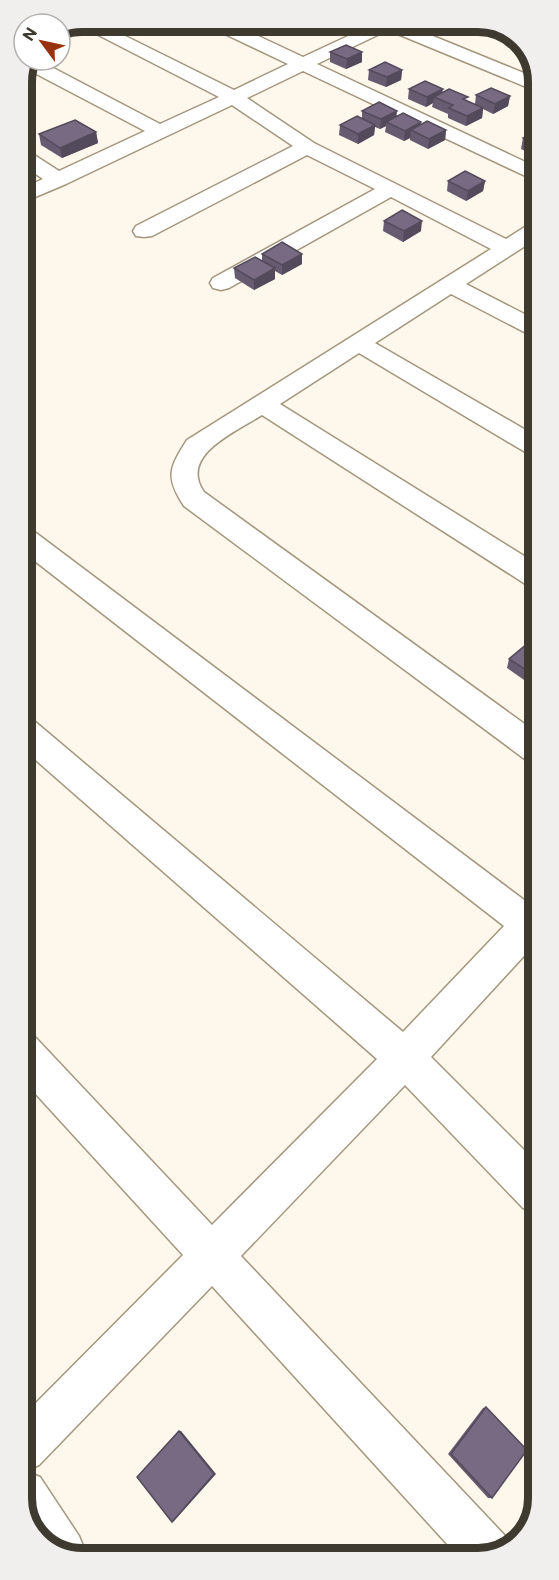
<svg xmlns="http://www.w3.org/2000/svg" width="559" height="1580" viewBox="0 0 559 1580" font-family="Commissioner,sans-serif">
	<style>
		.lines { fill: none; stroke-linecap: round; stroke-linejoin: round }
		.minor-casing { stroke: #a4967c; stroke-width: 3 }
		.minor { fill: #fff; fill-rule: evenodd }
		.wall { fill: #665b70 }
		.shaded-wall { fill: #534a5b }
		.building { fill: #776a82; stroke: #534a5b; stroke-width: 1.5 }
		.rim { fill: none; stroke: #3f3a2f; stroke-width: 8 }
	</style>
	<rect width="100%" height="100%" fill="#fdf7ec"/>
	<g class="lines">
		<!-- minor casing -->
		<g class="minor-casing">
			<g id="minor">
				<path d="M 81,21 L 95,21 L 234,90 L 288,64 L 206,25 L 203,21 L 226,21 L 303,57 L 374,24 L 372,21 L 403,21 L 401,23 L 536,78 L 536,91 L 388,30 L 317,64 L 536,167 L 536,181 L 303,71 L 247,98 L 314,143 L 506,239 L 528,225 L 536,224 L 536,239 L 466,284 L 536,320 L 536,336 L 528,334 L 451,294 L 375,343 L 536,436 L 536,455 L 527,453 L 359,353 L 280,404 L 537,564 L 537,588 L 527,585 L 262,415 C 237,431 178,455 204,492 L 537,733 L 537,764 L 526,760 L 184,506 C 165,477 169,468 187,440 L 491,249 L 391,197 L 229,288 L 221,290 L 213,288 L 210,283 L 213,278 L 375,189 L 307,155 L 152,236 L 144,237 L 136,236 L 133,231 L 136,226 L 293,146 L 232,105 L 66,184 L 21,203 L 21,189 L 43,179 L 21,164 L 21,149 L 28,151 L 59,171 L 145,131 L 25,68 L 29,60 L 38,60 L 160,124 L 219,97 L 75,23 Z"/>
				<polygon points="22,527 32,530 528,903 537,900 537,947 533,946 431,1057 537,1163 538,1213 523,1208 405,1085 241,1256 509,1540 511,1545 494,1557 459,1557 212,1286 39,1465 25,1471 40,1477 79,1536 86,1553 84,1559 77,1559 42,1544 23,1515 23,1416 183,1255 23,1080 22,1032 36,1038 212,1225 377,1059 22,748 22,716 33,720 403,1032 504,926 22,551"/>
			</g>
		</g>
		<!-- minor -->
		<use href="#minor" class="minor"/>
	</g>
	<!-- wall -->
	<g class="wall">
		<polygon points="330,52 362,52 362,62 346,69 330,62"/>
		<polygon points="369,70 402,70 401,80 386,87 368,80"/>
		<polygon points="409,89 442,92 475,104 476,95 510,96 508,106 493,114 483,109 482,118 466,126 448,118 448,114 432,107 433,103 426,107 408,99"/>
		<polygon points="362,111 396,117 421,124 446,130 445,140 428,149 410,140 410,138 404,141 385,132 386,126 380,129 375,127 374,135 358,144 339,135 340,125 362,119"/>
		<polygon points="536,131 536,156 521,149 523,138"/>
		<polygon points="96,132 98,143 62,158 41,145 39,134"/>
		<polygon points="448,181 485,181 483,191 466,201 447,191"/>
		<polygon points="384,221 421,231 403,242 383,231"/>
		<polygon points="262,254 302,264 282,275 275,271 275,279 254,290 235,278 234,268 262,261"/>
		<polygon points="536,399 536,413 532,410 535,400"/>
		<polygon points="536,469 536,494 524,487 527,477"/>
		<polygon points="537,640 537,689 507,668 509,659"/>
		<polygon points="486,1407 492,1498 488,1498 448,1454 483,1408"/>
	</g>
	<!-- shaded-wall -->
	<g class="shaded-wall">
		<polygon points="362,52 362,62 346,69 347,59"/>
		<polygon points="402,70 401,80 386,87 387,77"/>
		<polygon points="443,89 441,99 434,97 433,103 426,107 427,97"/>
		<polygon points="510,96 508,106 493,114 495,104"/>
		<polygon points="483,108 482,118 466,126 467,116"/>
		<polygon points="397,111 396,121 386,122 386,126 380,129 381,119"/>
		<polygon points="421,122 420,132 411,130 410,138 404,141 405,131"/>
		<polygon points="375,125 374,135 358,144 358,134"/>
		<polygon points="446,130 445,140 428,149 429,139"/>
		<polygon points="96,132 98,143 62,158 60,148"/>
		<polygon points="485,181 483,191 466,201 468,191"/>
		<polygon points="422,221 421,231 403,242 404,231"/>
		<polygon points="302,254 302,264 282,275 282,265"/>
		<polygon points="275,268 275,279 254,290 254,280"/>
		<polygon points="179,1431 181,1431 216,1474 174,1521 172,1522"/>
	</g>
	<!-- building -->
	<g class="building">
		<polygon points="346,45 362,52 347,59 330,52"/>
		<polygon points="385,62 402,70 387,77 369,70"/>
		<polygon points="425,81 443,89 427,97 409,89"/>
		<polygon points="491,88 510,96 495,104 476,95"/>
		<polygon points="449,89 468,97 463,99 483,108 467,116 449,108 453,105 434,97"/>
		<polygon points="379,102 397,111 381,119 362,111"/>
		<polygon points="403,113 421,122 405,131 386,122"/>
		<polygon points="357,116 375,125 358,134 340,125"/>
		<polygon points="75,120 96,132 60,148 39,134"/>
		<polygon points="427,121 446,130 429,139 411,130"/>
		<polygon points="536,131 536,145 523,138"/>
		<polygon points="465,171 485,181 468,191 448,181"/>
		<polygon points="402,210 422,221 404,231 384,221"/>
		<polygon points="282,242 302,254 282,265 262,254"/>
		<polygon points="255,257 275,268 254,280 234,268"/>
		<polygon points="536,469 536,482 527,477"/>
		<polygon points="534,638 537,640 537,677 509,659"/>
		<polygon points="486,1407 527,1450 492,1498 451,1454"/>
		<polygon points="179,1431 214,1474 172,1522 137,1477"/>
	</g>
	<!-- crop -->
	<path d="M0 0H559V1580H0ZM82 32H478A50 50 0 0 1 528 82V1498A50 50 0 0 1 478 1548H82A50 50 0 0 1 32 1498V82A50 50 0 0 1 82 32Z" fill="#f0efee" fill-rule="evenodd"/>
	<path class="rim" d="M82 32H478A50 50 0 0 1 528 82V1498A50 50 0 0 1 478 1548H82A50 50 0 0 1 32 1498V82A50 50 0 0 1 82 32Z"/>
	<!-- north arrow -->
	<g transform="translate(42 42) rotate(303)"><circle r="28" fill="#ffffff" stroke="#b2b0ac" stroke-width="1.5"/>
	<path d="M0-4.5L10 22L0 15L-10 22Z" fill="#98310d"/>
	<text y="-9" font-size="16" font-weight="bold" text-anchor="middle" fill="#3f3a2f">N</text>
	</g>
</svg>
